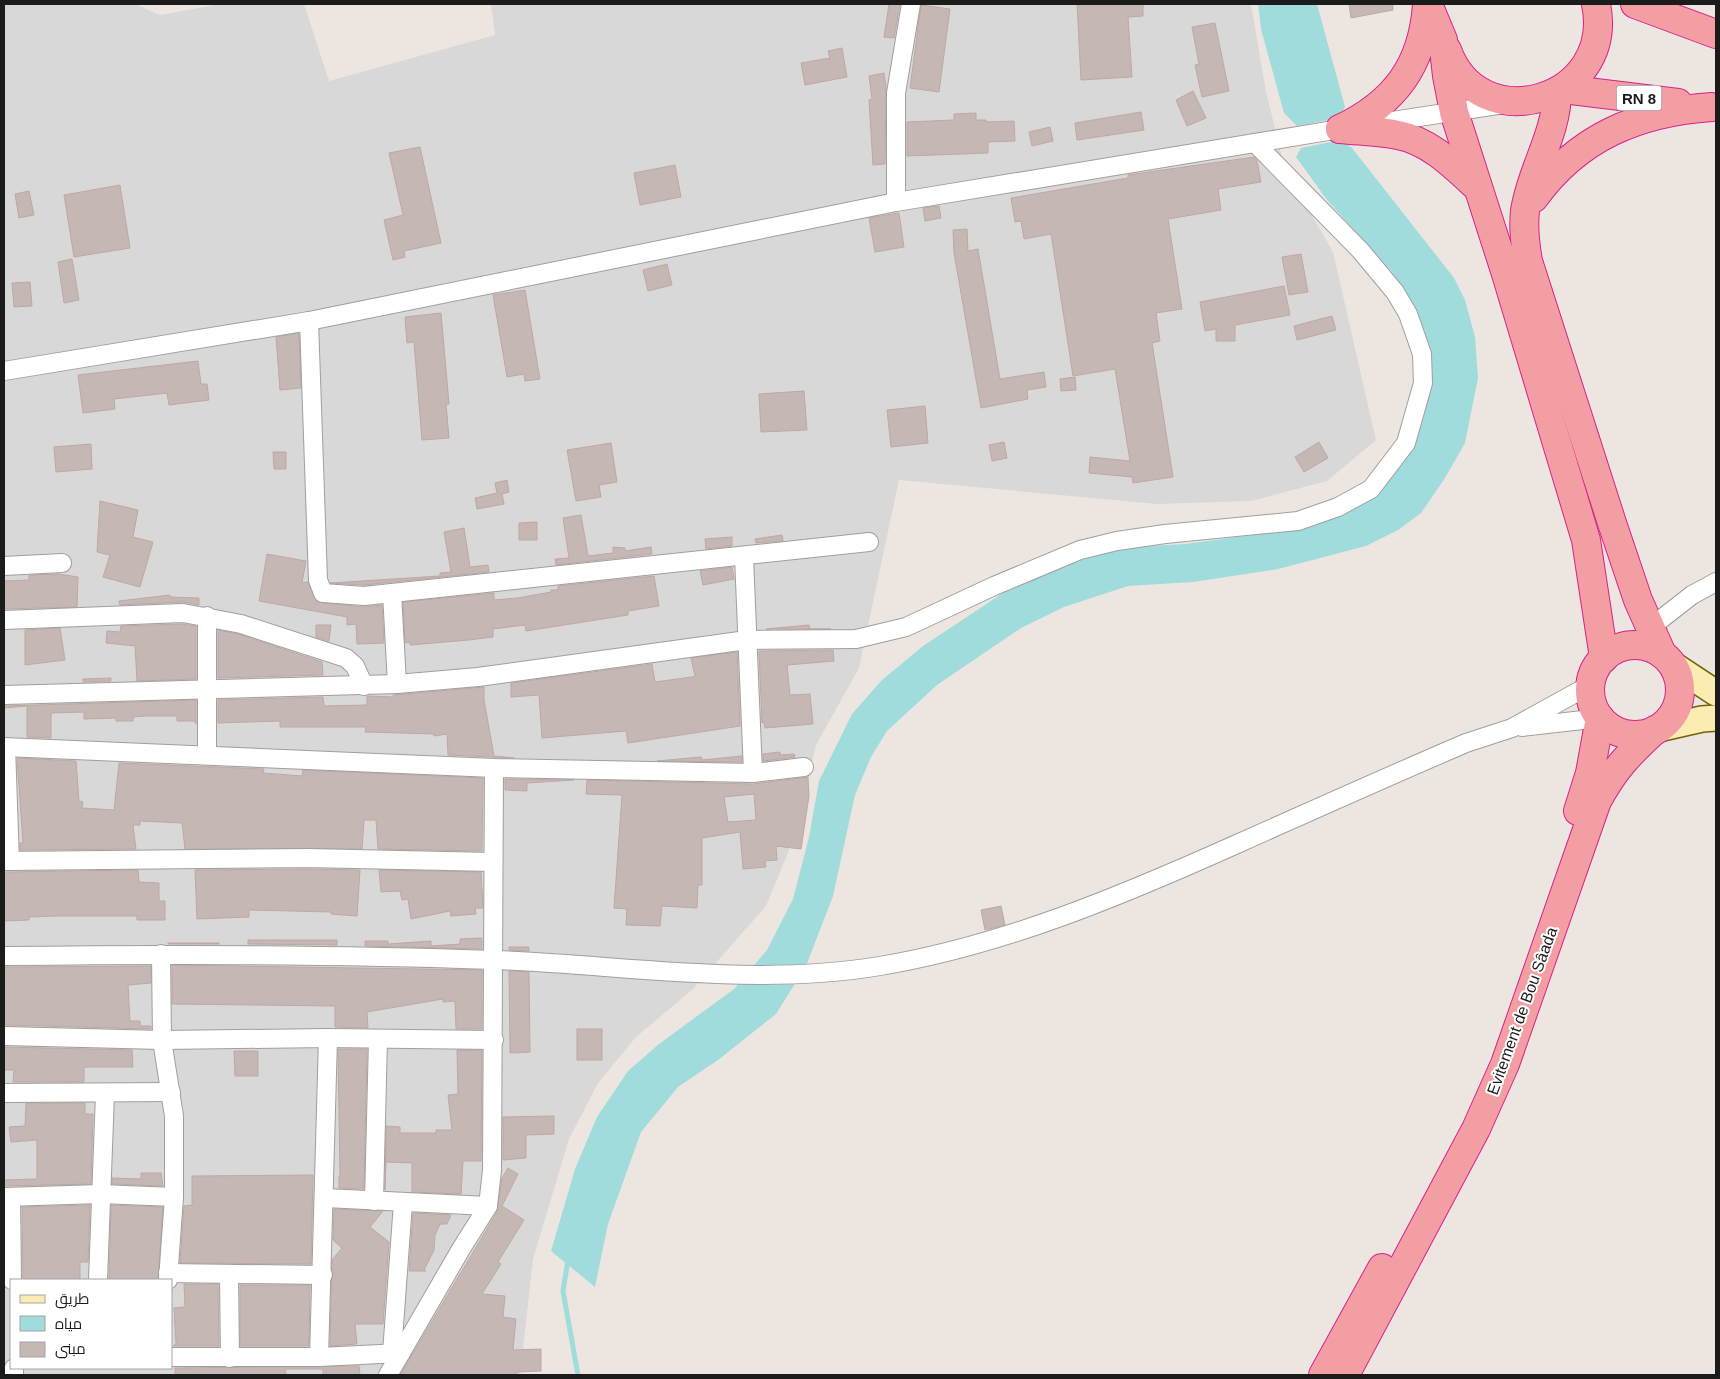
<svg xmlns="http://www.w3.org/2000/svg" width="1720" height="1379" viewBox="0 0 1720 1379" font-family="Helvetica,Cairo,sans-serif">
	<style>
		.residential { fill: #d9d8d8; fill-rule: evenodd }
		.water { fill: #a0dcdb }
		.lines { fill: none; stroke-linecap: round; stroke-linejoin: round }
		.stream { stroke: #a0dcdb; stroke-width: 5 }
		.building { fill: #c5b7b4; stroke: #bfa8a3; fill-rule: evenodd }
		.minor-casing { stroke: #9f9f9f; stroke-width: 20 }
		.secondary-casing { stroke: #716203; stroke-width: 28 }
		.trunk-casing { stroke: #d8218d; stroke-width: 30 }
		.minor { stroke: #fff; stroke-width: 18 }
		.secondary { stroke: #faecb2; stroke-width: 25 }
		.trunk { stroke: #f29ea3; stroke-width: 28 }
		.labels { text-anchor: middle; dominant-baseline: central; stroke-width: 4; stroke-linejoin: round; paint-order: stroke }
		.shield { fill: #fff; stroke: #5f5f5f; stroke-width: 1 }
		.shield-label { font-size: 15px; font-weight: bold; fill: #1b1b1b }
		.street-label { font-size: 16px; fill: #1b1b1b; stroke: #fff }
	</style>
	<rect width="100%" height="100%" fill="#ede6e0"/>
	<!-- residential -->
	<path class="residential" d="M 4,4 L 135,4 L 160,15 L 220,4 L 304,4 L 329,81 L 495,35 L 491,4 L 1251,4 L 1266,92 L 1285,169 L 1333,252 L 1376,440 L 1327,481 L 1251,501 L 1157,504 L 899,480 L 859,668 L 816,745 L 797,831 L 766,906 L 693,989 L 636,1037 L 598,1083 L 569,1139 L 533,1259 L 520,1375 L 4,1375 ZM 11,1280 L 171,1280 L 171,1368 L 11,1368 Z"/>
	<!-- water -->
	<g class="water">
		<polygon points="1258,4 1317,4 1345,107 1339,118 1297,126 1284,113 1261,29"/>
		<polygon points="1341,140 1352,148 1454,278 1465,300 1475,337 1478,378 1465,443 1445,478 1421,513 1398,530 1366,546 1278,569 1193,582 1128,586 1064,607 1021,628 937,685 887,731 871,757 855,795 833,896 806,966 776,1014 718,1060 678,1087 641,1132 608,1224 595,1287 551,1251 575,1169 597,1117 628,1071 659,1044 734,989 767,950 793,899 809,837 819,781 852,714 882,680 923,646 1015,585 1063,565 1129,547 1186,544 1266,533 1319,521 1373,498 1394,474 1414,438 1427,402 1430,365 1423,331 1415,306 1392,272 1327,200 1296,157 1301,148"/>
	</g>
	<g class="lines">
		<!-- stream -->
		<polyline class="stream" points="568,1260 563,1291 578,1375"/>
	</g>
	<!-- building -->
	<g class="building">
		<polygon points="889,4 900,4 894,38 884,37"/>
		<polygon points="1077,4 1143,4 1143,16 1128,17 1132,77 1081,80"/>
		<polygon points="1349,4 1393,4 1393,10 1351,18"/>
		<polygon points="921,5 950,9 939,92 910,88"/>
		<polygon points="1215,23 1229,91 1202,97 1195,65 1199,64 1192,27"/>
		<polygon points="842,48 847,77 805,85 801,63 830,58 828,51"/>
		<polygon points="884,73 886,88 885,164 873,165 869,100 872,99 869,76"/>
		<polygon points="1193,91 1206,118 1187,126 1176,100"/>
		<polygon points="1141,112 1144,130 1077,140 1075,123"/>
		<polygon points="976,113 976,120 986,120 987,122 1014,121 1015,141 988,142 988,153 907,156 907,122 954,120 954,114"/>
		<polygon points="1050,127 1053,141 1032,146 1029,132"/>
		<polygon points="420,147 441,243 404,251 405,257 393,260 384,220 403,215 389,153"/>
		<polygon points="1254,157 1257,161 1261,182 1218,189 1221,210 1168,219 1182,309 1156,313 1160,341 1152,343 1173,477 1133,483 1132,477 1089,473 1090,457 1130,461 1115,369 1073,376 1051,234 1024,239 1021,221 1015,222 1011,198 1128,178 1128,175"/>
		<polygon points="675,165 681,197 640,205 634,173"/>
		<polygon points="120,185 130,248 74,257 64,195"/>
		<polygon points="29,191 34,215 19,218 15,194"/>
		<polygon points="939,206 941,218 925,221 923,208"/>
		<polygon points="899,213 904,247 875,252 869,218"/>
		<polygon points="967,229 968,251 978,249 1000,379 1044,372 1046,387 1027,390 1028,399 981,408 954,253 953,230"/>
		<polygon points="1301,254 1308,292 1289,295 1282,257"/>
		<polygon points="72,259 79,300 64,303 58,262"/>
		<polygon points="667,264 672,285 648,291 643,270"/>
		<polygon points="30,282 32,306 14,307 12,283"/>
		<polygon points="1284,286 1290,315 1235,325 1235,341 1216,341 1216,329 1205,331 1200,302"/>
		<polygon points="525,290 540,379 525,381 524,374 507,377 493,295"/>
		<polygon points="441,313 449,404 446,404 449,438 422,440 414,342 407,343 405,317"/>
		<polygon points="1332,316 1336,330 1297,340 1294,326"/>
		<polygon points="299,333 301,388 280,390 276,337"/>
		<polygon points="198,361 201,384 207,384 209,400 169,405 167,393 114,399 115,409 83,413 78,375"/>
		<polygon points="1075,377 1076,390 1061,391 1060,379"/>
		<polygon points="804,391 807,430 761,432 759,394"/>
		<polygon points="925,406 928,443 891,447 887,410"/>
		<polygon points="1004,442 1007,458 992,461 989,445"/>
		<polygon points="1319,442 1328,458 1304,472 1295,457"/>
		<polygon points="611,443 617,482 599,485 601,497 576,501 567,450"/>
		<polygon points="91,444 92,469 56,472 54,447"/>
		<polygon points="273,452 286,452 286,469 274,469"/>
		<polygon points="507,480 509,492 502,494 504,504 477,509 475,498 497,493 495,483"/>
		<polygon points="100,501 138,510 133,537 153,542 140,587 103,577 110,555 97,552"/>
		<polygon points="581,515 588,556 613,553 613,547 625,548 625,551 651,547 652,554 556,565 555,559 569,558 563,518"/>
		<polygon points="537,522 537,540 519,540 519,523"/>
		<polygon points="464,528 470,567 488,565 489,572 364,585 330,583 440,576 440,573 451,572 444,532"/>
		<polygon points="782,535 783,541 756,543 755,539"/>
		<polygon points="732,537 732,546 706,549 705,539"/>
		<polygon points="267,554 306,561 302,583 308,582 317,602 363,607 382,605 384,643 357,644 356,624 347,625 347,617 259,601"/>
		<polygon points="732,567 734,579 703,585 700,571"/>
		<polygon points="58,574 78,577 77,607 4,609 4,581 29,580 29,575"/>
		<polygon points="654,576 659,606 628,611 628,615 526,631 525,625 493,629 493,637 469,640 410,645 410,642 405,643 403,602 494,593 494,600 518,598 551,592 551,590 558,590 558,586"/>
		<polygon points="170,595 170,597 199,598 199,605 183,602 120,605 119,601"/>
		<polygon points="182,624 196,626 196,679 137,681 135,646 106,643 107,631 120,632 121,626"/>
		<polygon points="316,625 331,625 329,641 316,637"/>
		<polygon points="809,625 810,629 831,629 766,629"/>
		<polygon points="60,628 65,660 25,665 25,630"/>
		<polygon points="218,630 238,634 322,662 323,675 218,678"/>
		<polygon points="833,650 834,661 787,665 790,695 810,694 813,724 765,728 764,722 762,723 759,651"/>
		<polygon points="737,652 740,726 628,743 626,731 542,738 539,695 511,697 511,683 652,664 655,682 692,677 695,676 691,658"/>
		<polygon points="111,678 111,681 83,682 83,679"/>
		<polygon points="484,687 484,700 494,756 514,758 448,755 447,734 434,736 434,734 365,732 366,727 280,727 280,721 218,723 218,700 323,697 324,706 367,705 367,696 393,697 393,695"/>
		<polygon points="196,700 196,724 194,721 177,721 177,716 146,716 133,717 133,721 116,721 116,718 84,719 84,712 51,713 51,738 27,737 27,706 4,708 4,706"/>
		<polygon points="780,752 780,755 794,754 795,757 763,761 763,754"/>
		<polygon points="742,756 742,762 657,761 701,757 702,760"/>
		<polygon points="17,758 76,761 79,801 83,802 82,808 114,810 119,763 264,769 263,773 302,776 303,770 483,778 482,851 378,849 376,820 364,820 362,849 185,849 182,823 140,821 140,825 133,825 136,849 20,850 20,843 23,843"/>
		<path d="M 808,777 L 809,796 L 801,849 L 776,846 L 777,860 L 765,861 L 766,867 L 743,869 L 740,832 L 702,838 L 702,885 L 698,885 L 697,908 L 662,906 L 660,926 L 626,925 L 627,909 L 614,908 L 622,795 L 586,794 L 587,780 L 753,784 ZM 754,794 L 756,820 L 728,822 L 724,797 Z"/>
		<polygon points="505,779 574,780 527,783 527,791 505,790"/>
		<polygon points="307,869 360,870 357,916 331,914 331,912 249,910 249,917 197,919 195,870"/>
		<polygon points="138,870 139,882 159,883 159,901 165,901 165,920 137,920 137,916 54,916 29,917 29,920 4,921 4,872"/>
		<polygon points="379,870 481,872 483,908 475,908 476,914 451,916 450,911 411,919 408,899 402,900 400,891 381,892"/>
		<polygon points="1001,906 1005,925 985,930 981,910"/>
		<polygon points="482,938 482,949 365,946 365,941 388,941 388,944 431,941 431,946 460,944 460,939"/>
		<polygon points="248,940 337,940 337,945 248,944"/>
		<rect x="168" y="943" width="51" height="1"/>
		<polygon points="509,947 529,947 529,951 509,950"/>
		<polygon points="172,965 482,970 482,1029 456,1029 455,1001 443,1002 443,999 367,1012 368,1028 335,1027 335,1006 172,1004"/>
		<polygon points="151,966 151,983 128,985 130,1021 140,1021 140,1026 151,1026 151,1029 4,1025 4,967"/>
		<polygon points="509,971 529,972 530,1052 510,1053"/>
		<rect x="577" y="1029" width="25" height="31"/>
		<polygon points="4,1047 132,1050 133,1067 84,1067 84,1082 13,1082 14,1070 4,1070"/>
		<polygon points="338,1049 367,1049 364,1189 339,1188 339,1176 340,1176"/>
		<polygon points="457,1050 482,1050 481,1161 463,1161 461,1194 412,1192 412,1163 386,1162 385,1190 386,1126 400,1127 400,1133 436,1133 436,1130 452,1130 448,1095 458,1094"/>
		<polygon points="234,1051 258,1051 258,1076 235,1076"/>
		<polygon points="26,1103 85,1103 85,1114 93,1114 91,1184 4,1186 4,1180 37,1179 37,1140 11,1142 9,1127 25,1126"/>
		<polygon points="554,1116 554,1134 526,1135 526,1158 503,1160 503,1117"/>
		<polygon points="508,1168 518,1174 502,1206 524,1220 498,1262 501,1264 482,1294 505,1296 503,1317 516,1319 513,1350 541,1349 541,1371 517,1372 517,1375 400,1375 497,1212 502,1178"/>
		<polygon points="141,1173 161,1173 163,1186 112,1184 112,1178 141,1179"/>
		<polygon points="313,1175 311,1264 180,1263 184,1206 192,1205 192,1176"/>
		<polygon points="90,1205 88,1262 80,1262 80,1280 23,1280 22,1207"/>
		<polygon points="111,1205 163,1207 158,1280 109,1280"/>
		<polygon points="334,1209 383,1211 370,1227 389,1242 383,1324 355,1324 357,1344 330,1346 332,1260 342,1248 333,1240"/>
		<polygon points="413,1213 451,1215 447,1224 440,1224 435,1235 434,1250 424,1270 426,1271 409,1271"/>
		<polygon points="184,1284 218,1284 219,1346 173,1346 176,1344 174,1308 185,1307"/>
		<polygon points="240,1285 310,1285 309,1346 240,1346"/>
		<polygon points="359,1366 360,1375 323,1375 323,1369 285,1369 286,1375 175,1375 175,1368"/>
	</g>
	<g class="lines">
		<!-- minor casing -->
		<g class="minor-casing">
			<g id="minor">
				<polyline points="896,202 896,93 911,4"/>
				<polyline points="309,321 318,580 323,593 364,596 869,542"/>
				<polyline points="4,371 309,321 896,202 1340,129 1504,104"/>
				<polyline points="744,557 753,773"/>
				<polyline points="4,566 62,563"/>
				<polyline points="392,593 397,684"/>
				<polyline points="4,620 183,613 241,624 346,658 355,666 364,686"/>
				<polyline points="1651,627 1692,595 1716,582"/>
				<polyline points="4,695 397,684 478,677 747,640 856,639 906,627 994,586 1080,550 1117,541 1165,534 1298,521 1338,507 1371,489 1406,443 1423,383 1422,354 1408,314 1395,292 1360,250 1255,143"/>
				<polyline points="1522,727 1600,718"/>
				<polyline points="4,747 494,768 753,773 804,767"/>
				<polyline points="6,747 10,861"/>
				<polyline points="207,755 207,616"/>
				<polyline points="4,861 307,858 493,862"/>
				<polyline points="161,954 162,1040 174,1116 174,1197 168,1280"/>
				<path d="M 4,956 C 168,954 332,954 496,960 C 624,965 753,987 880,966 C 1005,945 1123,895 1237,844 C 1313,810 1389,776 1466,743 L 1512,728 L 1590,685"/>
				<polyline points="4,1036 162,1040 328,1038 319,1357"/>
				<polyline points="328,1038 494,1040"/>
				<polyline points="4,1093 171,1092"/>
				<polyline points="4,1197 100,1194 174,1197"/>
				<polyline points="11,1197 12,1280"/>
				<polyline points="325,1198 488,1206"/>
				<polyline points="374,1201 378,1039"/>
				<polyline points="168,1273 323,1275"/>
				<polyline points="229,1275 230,1358"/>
				<polyline points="98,1280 105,1094"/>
				<polyline points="392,1353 403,1203"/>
				<polyline points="171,1357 319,1357 401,1353"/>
				<polyline points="14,1375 14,1368"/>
				<polyline points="388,1375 461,1249 488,1206 492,1170 494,768"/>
			</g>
		</g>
		<!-- secondary casing -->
		<g class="secondary-casing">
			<g id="secondary">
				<polyline points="1672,664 1716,693"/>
				<polyline points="1658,729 1702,719 1716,718"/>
			</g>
		</g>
		<!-- trunk casing -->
		<g class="trunk-casing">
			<g id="trunk">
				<polyline points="1428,4 1443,40 1447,76 1454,112 1506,274 1586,540 1604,658"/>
				<polyline points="1635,4 1716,34"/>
				<path d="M 1447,50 C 1479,141 1616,101 1596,4"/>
				<polyline points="1563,89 1678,103"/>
				<path d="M 1557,92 C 1557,134 1531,170 1525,211 C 1523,228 1525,244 1528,261 L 1612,523 L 1638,600 L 1662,654"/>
				<path d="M 1340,129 C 1395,103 1423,65 1427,4"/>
				<path d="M 1340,129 C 1359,131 1379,131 1398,135 C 1430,141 1455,167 1478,188"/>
				<path d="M 1534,198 C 1578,137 1638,112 1712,107"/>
				<circle cx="1635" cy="690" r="45"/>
				<polyline points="1578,811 1590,773 1600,718"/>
				<polyline points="1323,1375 1382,1268"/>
				<path d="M 1345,1375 L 1476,1129 L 1505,1064 L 1597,801 C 1615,768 1628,755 1655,730"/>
			</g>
		</g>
		<!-- minor -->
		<use href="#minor" class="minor"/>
		<!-- secondary -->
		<use href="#secondary" class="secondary"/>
		<!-- trunk -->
		<use href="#trunk" class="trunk"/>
	</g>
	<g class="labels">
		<!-- shield labels -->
		<rect class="shield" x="1616.5" y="85.5" width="45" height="25" rx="4"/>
		<g class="shield-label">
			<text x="1639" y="98">RN 8</text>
		</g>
		<!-- street labels -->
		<g class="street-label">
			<text transform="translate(1522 1011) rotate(-70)">Evitement de Bou Sâada</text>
		</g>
	</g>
	<!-- border -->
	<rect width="1720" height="1379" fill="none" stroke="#1b1b1b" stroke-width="10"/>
	<!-- legend -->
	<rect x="10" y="1279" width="162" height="90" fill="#ffffff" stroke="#a4a4a4"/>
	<rect x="20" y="1295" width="25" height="8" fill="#faecb2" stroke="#a4a4a4"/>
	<text x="55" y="1304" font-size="15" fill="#1b1b1b">طريق</text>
	<rect x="20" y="1316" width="25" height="15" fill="#a0dcdb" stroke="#a4a4a4"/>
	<text x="55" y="1329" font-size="15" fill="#1b1b1b">مياه</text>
	<rect x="20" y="1342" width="25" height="15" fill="#c5b7b4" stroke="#a4a4a4"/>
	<text x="55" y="1354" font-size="15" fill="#1b1b1b">مبنى</text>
</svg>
